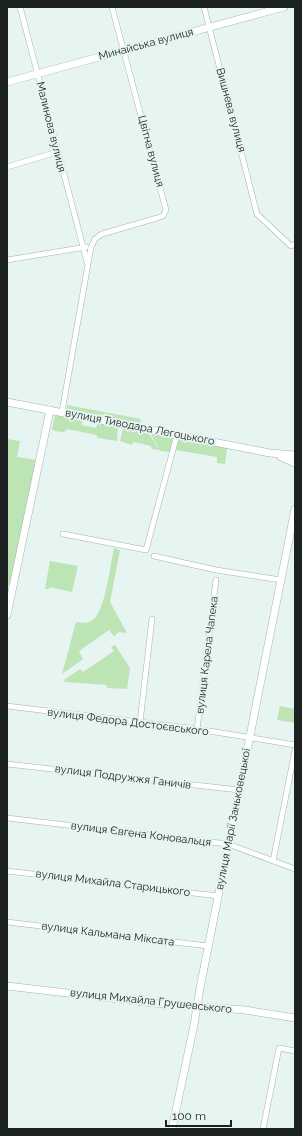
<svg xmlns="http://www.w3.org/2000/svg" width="302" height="1136" viewBox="0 0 302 1136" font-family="Raleway,sans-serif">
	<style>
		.green { fill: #bde4b5 }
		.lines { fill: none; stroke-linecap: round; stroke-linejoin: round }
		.street-casing { stroke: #a5b2b0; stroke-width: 6 }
		.secondary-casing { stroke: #a5b2b0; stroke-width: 8 }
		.street { stroke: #fff; stroke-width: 5 }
		.secondary { stroke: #fff; stroke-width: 7 }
		.labels { text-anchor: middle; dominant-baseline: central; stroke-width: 4; stroke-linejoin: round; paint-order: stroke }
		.street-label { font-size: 11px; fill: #1c2121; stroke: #e6f4f2 }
	</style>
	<rect width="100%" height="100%" fill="#e6f4f2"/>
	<!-- green -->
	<g class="green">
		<polygon points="67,405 141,419 140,425 66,410"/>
		<polygon points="55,414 82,420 82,425 96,428 98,423 118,427 117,441 98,438 96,435 67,429 64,432 54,431 52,429"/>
		<polygon points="123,428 148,432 159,450 152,449 151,446 134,442 131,445 120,441"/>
		<polygon points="150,433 173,437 170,452 160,451"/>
		<polygon points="180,438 227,448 225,464 217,463 217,457 175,450 178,440"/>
		<polygon points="7,439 20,441 17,457 37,460 11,585 7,585"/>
		<path d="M 114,548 L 120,550 L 110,602 L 127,633 L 119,632 L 114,636 L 109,630 L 79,651 L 83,659 L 62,674 L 76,622 L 87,623 C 89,622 93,620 95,618 C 106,604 110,567 114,548 Z"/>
		<polygon points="50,561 78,566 72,592 50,587 49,589 45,589"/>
		<polygon points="115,645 130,668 127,689 107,688 107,685 65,682 64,680 80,669 83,672 114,651 111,647"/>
		<polygon points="280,706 295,709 295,723 277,720"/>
	</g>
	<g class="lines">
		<!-- street casing -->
		<g class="street-casing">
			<g id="street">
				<polyline points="20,7 87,262"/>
				<polyline points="204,7 257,214 291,246 295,244"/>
				<polyline points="7,167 57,152"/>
				<polyline points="7,260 86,247"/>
				<polyline points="62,412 91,247 95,239 102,234 157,218 163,216 166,210 112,7"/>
				<polyline points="63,534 146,550 177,435"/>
				<polyline points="154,556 216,570 281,580"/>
				<polyline points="7,706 197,729 295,745"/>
				<polyline points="140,722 152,619"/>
				<polyline points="197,729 216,580"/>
				<polyline points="7,764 239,790"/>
				<polyline points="7,818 228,844 295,869"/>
				<polyline points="273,861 295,750"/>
				<polyline points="7,871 218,896"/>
				<polyline points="7,922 208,946"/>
				<polyline points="263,1129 279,1048 295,1051"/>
			</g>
		</g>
		<!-- secondary casing -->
		<g class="secondary-casing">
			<g id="secondary">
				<polyline points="7,82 284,7"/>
				<polyline points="7,402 270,453 295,455"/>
				<polyline points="281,457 295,463"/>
				<polyline points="7,615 50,410"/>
				<polyline points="7,986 153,1003 245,1010 295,1018"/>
				<polyline points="172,1129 194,1025 200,988 295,509"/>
			</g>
		</g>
		<!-- street -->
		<use href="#street" class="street"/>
		<!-- secondary -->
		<use href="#secondary" class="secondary"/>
	</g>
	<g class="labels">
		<!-- street labels -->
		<g class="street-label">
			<text transform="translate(146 44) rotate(-15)">Минайська вулиця</text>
			<text transform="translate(231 110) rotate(75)">Вишнева вулиця</text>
			<text transform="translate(51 127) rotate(76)">Малинова вулиця</text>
			<text transform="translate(151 151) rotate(75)">Цвітна вулиця</text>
			<text transform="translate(140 427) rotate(11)">вулиця Тиводара Легоцького</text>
			<text transform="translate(207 655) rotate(-83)">вулиця Карела Чапека</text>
			<text transform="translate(128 722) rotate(7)">вулиця Федора Достоєвського</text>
			<text transform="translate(123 777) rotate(7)">вулиця Подружжя Ганичів</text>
			<text transform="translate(233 819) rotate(-79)">вулиця Марії Заньковецької</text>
			<text transform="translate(141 834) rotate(7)">вулиця Євгена Коновальця</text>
			<text transform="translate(113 883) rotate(7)">вулиця Михайла Старицького</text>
			<text transform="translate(108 934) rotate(7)">вулиця Кальмана Міксата</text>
			<text transform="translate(151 1001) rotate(6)">вулиця Михайла Грушевського</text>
		</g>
	</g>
	<!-- border -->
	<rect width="302" height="1136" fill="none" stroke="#1c2121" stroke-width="16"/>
	<!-- scale -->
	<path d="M166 1120v6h65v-6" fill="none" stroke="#1c2121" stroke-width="2"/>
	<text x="172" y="1120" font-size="12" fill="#1c2121" stroke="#e6f4f2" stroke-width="3" paint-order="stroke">100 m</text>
</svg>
